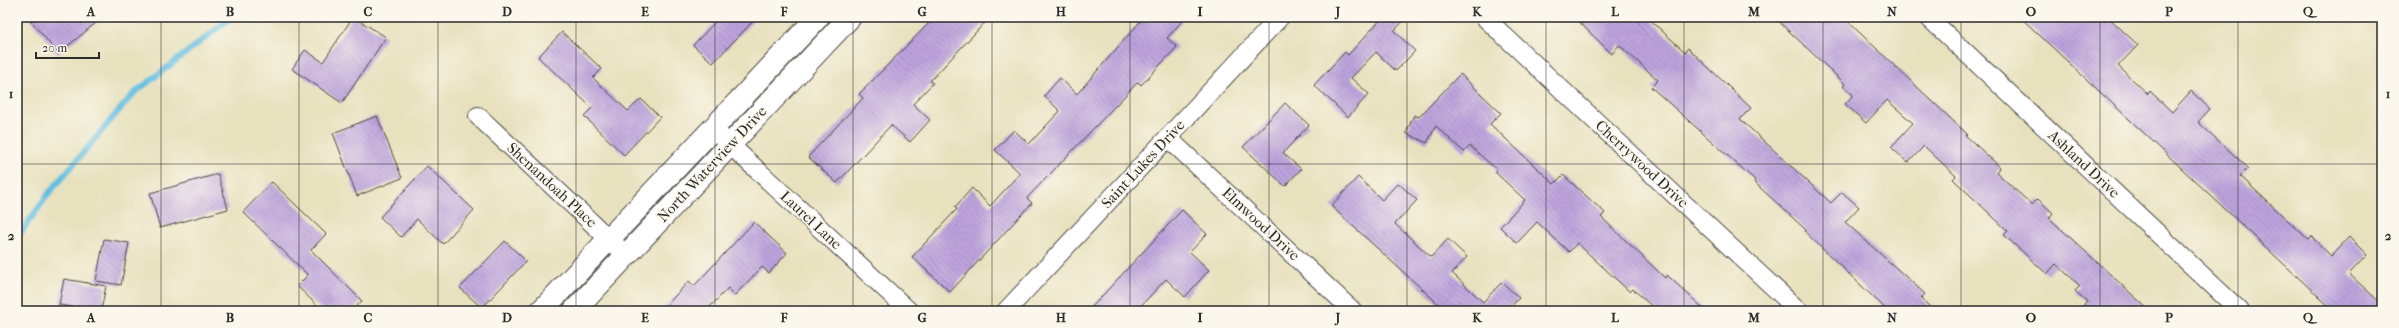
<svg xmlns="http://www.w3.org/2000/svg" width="2399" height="328" viewBox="0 0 2399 328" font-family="'IM FELL French Canon',serif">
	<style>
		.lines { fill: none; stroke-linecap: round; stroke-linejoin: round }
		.stream { stroke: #63bfe1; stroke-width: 6 }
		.building { fill: url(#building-back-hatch) }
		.minor-casing { stroke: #474641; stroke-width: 20 }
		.tertiary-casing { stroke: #474641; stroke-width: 24 }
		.minor { stroke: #fff; stroke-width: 18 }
		.tertiary { stroke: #fff; stroke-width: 22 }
		.grid { fill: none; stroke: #2b2b2b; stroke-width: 1; stroke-opacity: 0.55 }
		.labels { text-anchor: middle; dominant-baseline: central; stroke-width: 3.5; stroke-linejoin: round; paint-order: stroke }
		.street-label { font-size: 15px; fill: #2b2b2b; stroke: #fbf7ec }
		.neatline { fill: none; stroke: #2b2b2b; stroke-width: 1.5 }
		.grid-label { font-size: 13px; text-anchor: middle; font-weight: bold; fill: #2b2b2b }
	</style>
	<defs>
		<pattern id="building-back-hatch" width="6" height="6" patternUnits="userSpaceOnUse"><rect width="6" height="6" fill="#bea3dd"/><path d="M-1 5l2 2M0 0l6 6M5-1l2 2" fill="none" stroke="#9b85b3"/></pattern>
	</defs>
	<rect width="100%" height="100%" fill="#fbf7ec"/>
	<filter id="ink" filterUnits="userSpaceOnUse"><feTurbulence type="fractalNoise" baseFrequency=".025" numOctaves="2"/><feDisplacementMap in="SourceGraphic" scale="8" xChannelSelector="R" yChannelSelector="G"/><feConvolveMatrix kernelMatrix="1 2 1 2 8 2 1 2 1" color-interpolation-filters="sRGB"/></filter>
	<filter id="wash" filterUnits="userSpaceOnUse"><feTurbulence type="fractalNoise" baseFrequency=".012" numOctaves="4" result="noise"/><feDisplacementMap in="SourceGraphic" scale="16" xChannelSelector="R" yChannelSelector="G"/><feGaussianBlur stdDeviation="0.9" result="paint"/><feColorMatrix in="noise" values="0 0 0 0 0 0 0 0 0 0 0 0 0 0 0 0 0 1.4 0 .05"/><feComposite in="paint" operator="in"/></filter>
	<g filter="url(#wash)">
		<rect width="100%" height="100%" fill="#e8e1be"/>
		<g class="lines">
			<!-- stream -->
			<polyline class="stream" points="17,238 49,193 133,94 232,17"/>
		</g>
		<g id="blocks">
			<!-- building -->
			<g class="building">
				<polygon points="28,17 103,17 58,54"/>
				<polygon points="353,17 386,37 342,103 292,69 305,50 323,62"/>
				<polygon points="720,17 757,17 713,63 693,45"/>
				<polygon points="935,17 990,17 930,81 933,83 913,104 930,120 910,142 891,125 837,183 808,157 863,98 859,94"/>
				<polygon points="1144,17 1186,17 1167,38 1177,47 1141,85 1138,82 1027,198 1032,203 950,292 912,257 957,209 955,207 972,188 990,206 1020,173 995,150 1014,130 1029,144 1060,111 1044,96 1060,78 1077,94"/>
				<polygon points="1383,17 1407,17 1394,31 1415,51 1396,71 1376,52 1351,78 1369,94 1348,117 1314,85 1345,52 1348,55"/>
				<polygon points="1574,17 1647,17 1685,52 1688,48 1751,108 1740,119 1831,203 1842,192 1859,207 1845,222 1925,294 1921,298 1934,311 1888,311 1805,232 1806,230 1754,182 1755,180 1651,87 1658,80 1619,45 1612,54"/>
				<polygon points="1774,17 1843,17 1967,134 1965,135 2000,167 1996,172 2032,205 2038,199 2053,213 2049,218 2150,311 2078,311 2087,302 2075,291 2080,286 2056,264 2047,274 2004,235 2008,231 1953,179 1956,176 1924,146 1908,163 1891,147 1913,123 1887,100 1866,123 1845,104 1853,95 1843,86 1845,84"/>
				<polygon points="2020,17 2108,17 2138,45 2118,66 2148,94 2150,91 2172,112 2191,91 2210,109 2198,122 2248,168 2240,176 2308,239 2311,236 2331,256 2349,237 2367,255 2349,274 2382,304 2382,311 2334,311"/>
				<polygon points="562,32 602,69 593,78 628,111 641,99 660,117 624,155 584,116 592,108 538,57"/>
				<polygon points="1460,74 1501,113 1490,124 1554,184 1563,175 1605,213 1601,217 1665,278 1667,275 1706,311 1657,311 1633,289 1630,292 1577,243 1569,252 1537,222 1517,243 1500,227 1525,200 1495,172 1497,170 1470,146 1464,152 1436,126 1427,143 1406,133 1414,115 1419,117"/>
				<polygon points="1285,103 1309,125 1283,153 1301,169 1285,186 1243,147"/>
				<polygon points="377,116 402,178 357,196 333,133"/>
				<polygon points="427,166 474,210 443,244 417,219 401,237 380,217"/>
				<polygon points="218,174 228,209 160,228 150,193"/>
				<polygon points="1358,177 1382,200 1398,183 1417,200 1395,224 1431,257 1448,239 1467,257 1452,273 1483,302 1502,282 1519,298 1507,311 1446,311 1331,206"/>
				<polygon points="272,182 326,234 311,250 362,301 351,311 323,311 297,286 308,275 243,212"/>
				<polygon points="1182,210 1207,234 1190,252 1209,270 1185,297 1166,279 1136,311 1088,311"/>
				<polygon points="754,222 787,253 769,273 762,267 735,295 728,288 706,311 661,311 689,281 694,286"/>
				<polygon points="104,239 129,243 121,285 96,281"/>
				<polygon points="505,241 526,261 482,308 460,288"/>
				<polygon points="64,279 106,286 101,311 59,305"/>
			</g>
		</g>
	</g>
	<g filter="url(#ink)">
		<use href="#blocks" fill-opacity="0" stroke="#474641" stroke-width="1"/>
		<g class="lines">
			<!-- minor casing -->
			<g class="minor-casing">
				<g id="minor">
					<polyline points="1484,17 1799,311"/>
					<polyline points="1928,17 2240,311"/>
					<polyline points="478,116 626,255"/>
					<polyline points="713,129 909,311"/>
					<polyline points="1168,138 1353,311"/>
					<polyline points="1006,311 1280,17"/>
				</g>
			</g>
			<!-- tertiary casing -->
			<g class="tertiary-casing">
				<g id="tertiary">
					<polyline points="541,311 818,17"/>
					<polyline points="574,311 850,17"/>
				</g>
			</g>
			<!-- minor -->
			<use href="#minor" class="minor"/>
			<!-- tertiary -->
			<use href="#tertiary" class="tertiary"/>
		</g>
	</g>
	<!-- grid -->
	<path class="grid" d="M 161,17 L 161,311M 299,17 L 299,311M 438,17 L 438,311M 576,17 L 576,311M 715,17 L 715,311M 853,17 L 853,311M 992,17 L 992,311M 1130,17 L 1130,311M 1269,17 L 1269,311M 1407,17 L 1407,311M 1546,17 L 1546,311M 1684,17 L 1684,311M 1823,17 L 1823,311M 1961,17 L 1961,311M 2100,17 L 2100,311M 2238,17 L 2238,311M 17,164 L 2382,164"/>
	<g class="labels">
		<!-- street labels -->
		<g class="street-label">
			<text transform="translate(712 164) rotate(-47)">North Waterview Drive</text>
			<text transform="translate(1143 164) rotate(-47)">Saint Lukes Drive</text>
			<text transform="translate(1642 164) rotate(43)">Cherrywood Drive</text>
			<text transform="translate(2084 164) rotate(43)">Ashland Drive</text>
			<text transform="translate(552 185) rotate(43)">Shenandoah Place</text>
			<text transform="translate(811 220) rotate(43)">Laurel Lane</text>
			<text transform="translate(1261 224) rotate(43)">Elmwood Drive</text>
		</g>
	</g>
	<!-- margin -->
	<rect width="2399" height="328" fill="none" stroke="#fbf7ec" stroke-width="44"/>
	<!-- scale -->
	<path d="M36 52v6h63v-6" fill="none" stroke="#2b2b2b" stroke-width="2"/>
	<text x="42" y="52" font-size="12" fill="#2b2b2b" stroke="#fbf7ec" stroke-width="3" paint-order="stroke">20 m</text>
	<rect x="22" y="22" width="2355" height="284" class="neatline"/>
	<g class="grid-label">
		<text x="91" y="16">A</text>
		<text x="230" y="16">B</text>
		<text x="368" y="16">C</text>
		<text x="507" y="16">D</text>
		<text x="645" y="16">E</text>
		<text x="784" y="16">F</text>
		<text x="922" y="16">G</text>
		<text x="1061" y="16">H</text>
		<text x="1200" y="16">I</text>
		<text x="1338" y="16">J</text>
		<text x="1477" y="16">K</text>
		<text x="1615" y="16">L</text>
		<text x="1754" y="16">M</text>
		<text x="1892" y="16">N</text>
		<text x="2031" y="16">O</text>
		<text x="2169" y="16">P</text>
		<text x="2308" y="16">Q</text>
		<text x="11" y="98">1</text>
		<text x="2388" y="98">1</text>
		<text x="11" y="240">2</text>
		<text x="2388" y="240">2</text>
		<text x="91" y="322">A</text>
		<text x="230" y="322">B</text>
		<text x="368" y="322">C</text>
		<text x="507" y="322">D</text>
		<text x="645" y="322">E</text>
		<text x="784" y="322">F</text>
		<text x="922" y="322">G</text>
		<text x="1061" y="322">H</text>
		<text x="1200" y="322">I</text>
		<text x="1338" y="322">J</text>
		<text x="1477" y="322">K</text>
		<text x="1615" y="322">L</text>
		<text x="1754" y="322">M</text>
		<text x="1892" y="322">N</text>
		<text x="2031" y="322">O</text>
		<text x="2169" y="322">P</text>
		<text x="2308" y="322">Q</text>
	</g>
</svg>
